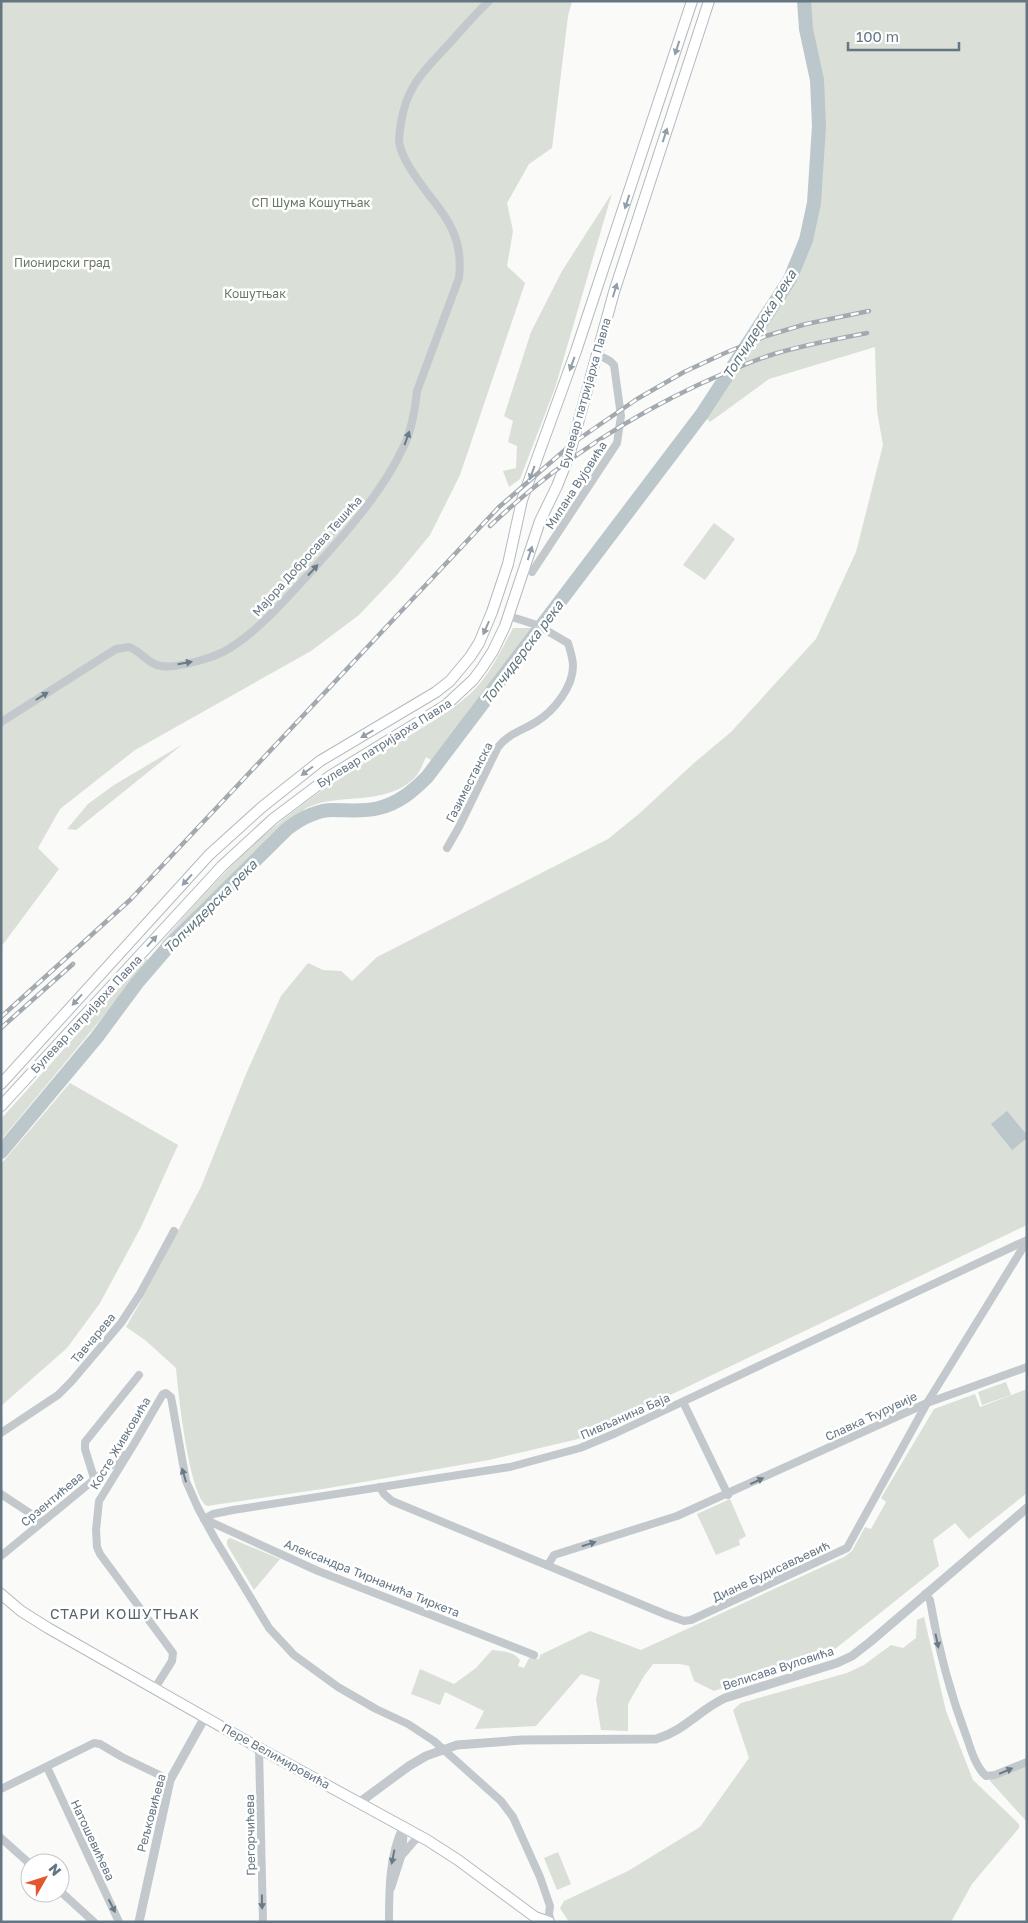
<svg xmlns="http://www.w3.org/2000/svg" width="1028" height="1923" viewBox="0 0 1028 1923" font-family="'Golos Text',sans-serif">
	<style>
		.green { fill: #dadfd7 }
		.water { fill: #bbc7cb }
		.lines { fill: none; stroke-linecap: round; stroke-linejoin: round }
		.river { stroke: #bbc7cb; stroke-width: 14 }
		.secondary-casing { stroke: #b3babf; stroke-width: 12 }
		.minor { stroke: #c3c8cc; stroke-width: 8 }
		.tertiary { stroke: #c3c8cc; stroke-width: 9 }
		.secondary { stroke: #fff; stroke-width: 10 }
		.rail-casing { stroke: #a2aab0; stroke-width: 4.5 }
		.rail { stroke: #fff; stroke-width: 2.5; stroke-dasharray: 8; stroke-linecap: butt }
		.oneway { fill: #939fa8 }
		.oneway2 { fill: #6a7a87 }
		.labels { text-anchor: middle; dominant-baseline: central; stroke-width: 5; stroke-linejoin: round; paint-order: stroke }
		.park-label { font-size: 12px; fill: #687a64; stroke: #fff }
		.street-label { font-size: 12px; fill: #657683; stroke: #fff }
		.water-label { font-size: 14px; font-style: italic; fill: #60757c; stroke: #fff }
		.neighbourhood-label { font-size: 14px; letter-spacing: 1px; fill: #57646e; stroke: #fff }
	</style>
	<rect width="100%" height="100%" fill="#fafaf8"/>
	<!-- green -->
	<g class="green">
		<polygon points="1,1 572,1 568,16 552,148 529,164 507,203 513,231 507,266 525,283 460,475 430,535 396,576 359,615 311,651 135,750 60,809 38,848 59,869 1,947"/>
		<path d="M 804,1 L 1027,1 L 1027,1225 L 578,1439 L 489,1460 L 329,1488 L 207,1506 C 189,1496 178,1391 176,1368 L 145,1340 L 126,1327 L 141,1301 L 201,1187 L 246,1074 L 281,996 L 308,963 L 323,970 L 341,971 L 352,981 L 377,957 L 608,839 L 640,813 L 694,763 L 731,732 L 816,639 L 856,552 L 883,445 L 877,411 L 875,347 L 769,379 L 710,422 L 702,414 L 790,279 L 806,239 L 814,203 L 819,126 L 817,80 L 806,29 Z"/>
		<polygon points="612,193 555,388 520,479 509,487 503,471 516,468 517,446 508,442 513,421 504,416 531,332 562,271"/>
		<polygon points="714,523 735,539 705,580 683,565"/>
		<path d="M 513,628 L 536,628 L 434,762 L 426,757 C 423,763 421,770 417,775 C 394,802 356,796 324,802 C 318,803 312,806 306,808 L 165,946 L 161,943 C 202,896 243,849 293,812 C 327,785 364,763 401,741 C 424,726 449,713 470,694 C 489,677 501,650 513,628 Z"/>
		<polygon points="183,744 76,830 67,829 88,804 114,785"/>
		<polygon points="145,959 150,960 1,1140 1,1119"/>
		<polygon points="70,1083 178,1145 141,1227 100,1303 67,1348 1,1406 1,1164"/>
		<polygon points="1006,1382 1011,1395 982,1405 978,1392"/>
		<path d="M 1027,1389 L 1027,1493 L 969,1539 L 955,1523 L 933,1540 L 939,1566 L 835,1649 L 714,1691 L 694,1681 L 689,1666 L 680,1664 L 653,1664 L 644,1676 L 628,1704 L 628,1731 L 601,1730 L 596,1699 L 600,1680 L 581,1674 L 536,1726 L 475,1729 L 484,1711 L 445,1692 L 440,1705 L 411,1694 L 420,1669 L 454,1684 L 476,1668 L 492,1650 C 502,1651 513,1651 520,1660 L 518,1666 L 524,1668 L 529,1658 L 539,1659 L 540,1655 L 590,1631 L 641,1650 L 844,1557 L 852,1551 L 865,1527 L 871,1529 L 886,1502 L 881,1498 L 934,1409 L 975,1394 L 980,1407 Z"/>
		<polygon points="730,1499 746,1536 739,1540 740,1545 716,1555 697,1514"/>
		<polygon points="230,1538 280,1559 254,1590 227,1545 227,1540"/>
		<polygon points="924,1617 946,1711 973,1780 1019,1824 1019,1828 972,1884 951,1922 569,1922 560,1908 564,1901 628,1871 700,1827 749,1758 733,1710 741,1703 847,1673 864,1665 891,1645 903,1648 916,1638 917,1620"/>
		<polygon points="1024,1767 1027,1767 1027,1822 990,1781 991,1778 1003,1776"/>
		<polygon points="558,1852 571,1884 557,1890 544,1858"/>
	</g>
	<!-- water -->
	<polygon class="water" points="1007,1111 1027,1135 1027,1138 1012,1150 991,1124"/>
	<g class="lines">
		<!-- river -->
		<path class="river" d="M 1,1152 L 97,1037 L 137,983 L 168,947 L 287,829 C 300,819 315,810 333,810 C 348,810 363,812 379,808 C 399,803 413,791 427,777 L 702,414 L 790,279 L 806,240 L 814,203 L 819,126 L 817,80 L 806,29 L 804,1"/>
		<!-- secondary casing -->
		<g class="secondary-casing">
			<g id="secondary">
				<polyline points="1,1084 209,855 262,807 320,761 436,692 450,681 470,657 479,643 492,612 508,564 522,500 576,351 692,1"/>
				<polyline points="1,1106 222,866 273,819 330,776 446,705 473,680 482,668 493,651 505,626 540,521 557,486 569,456 614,292 709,1"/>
				<polyline points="1,1594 21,1611 48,1628 259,1748 427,1840 458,1860 535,1917 549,1922"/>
			</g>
		</g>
		<!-- minor -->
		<g class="minor">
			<polyline points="532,572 617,443 621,416 614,365 610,361 597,354"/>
			<path d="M 1,722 L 116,649 L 129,647 C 141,651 149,665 161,666 C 176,669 217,657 230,648 C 260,629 283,602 307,576 C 343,536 381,495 404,446 C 412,429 415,410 417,391 L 459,278 C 463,242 451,222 429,195 C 418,180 402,160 399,142 C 399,136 400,129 401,123 C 406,87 424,71 447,46 C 461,31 474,15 489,1"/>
			<path d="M 447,848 L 459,827 L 498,747 C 508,734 523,730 536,722 C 554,711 573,687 573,666 C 573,658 570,650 568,643 L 537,625 L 509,616"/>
			<polyline points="683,1402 728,1495"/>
			<polyline points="1,1433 58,1395 71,1382 121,1323 140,1294 174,1231"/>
			<polyline points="94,1478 85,1449 85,1442 139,1375"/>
			<polyline points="380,1487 384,1494 392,1501 667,1615 684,1621 691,1620 847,1548 927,1403 1027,1241"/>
			<polyline points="1,1494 42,1521"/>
			<polyline points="204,1519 213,1514 233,1510 510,1467 580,1448 616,1433 1027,1240"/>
			<polyline points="204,1519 318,1571 534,1655"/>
			<polyline points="1,1556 124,1455"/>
			<polyline points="548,1565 554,1555 677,1516 927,1403 1027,1367"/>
			<path d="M 925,1594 L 930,1600 C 938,1648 950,1693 967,1738 C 971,1750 976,1767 986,1776 L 995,1775 L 1027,1762"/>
			<polyline points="155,1688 172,1661 173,1653 100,1554 97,1547 96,1530 99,1501 134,1444 163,1394 166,1393 171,1397 186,1481 198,1508 215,1539 269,1628 294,1655 338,1687 376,1709 408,1724 434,1741 501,1801 513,1817 540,1877 550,1906 549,1914 551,1922"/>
			<polyline points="259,1748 263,1922"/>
			<polyline points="47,1767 119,1922"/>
			<polyline points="1,1789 94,1743 100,1744 122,1757 170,1780"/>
			<polyline points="1,1838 30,1864"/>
			<polyline points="404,1853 415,1840 423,1837"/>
			<polyline points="391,1888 402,1854 404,1829"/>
			<polyline points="60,1891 94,1922"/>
			<path d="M 389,1922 C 389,1890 389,1856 403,1827"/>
		</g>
		<!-- tertiary -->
		<g class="tertiary">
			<path d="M 360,1802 L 409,1766 L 426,1756 L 457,1745 L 522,1740 L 656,1739 C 684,1731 699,1710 725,1698 L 837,1663 L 852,1656 L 870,1642 L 1027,1508"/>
			<polyline points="139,1922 170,1780 205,1717"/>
		</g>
		<!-- secondary -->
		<use href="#secondary" class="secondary"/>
		<!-- rail casing -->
		<g class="rail-casing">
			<g id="rail">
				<path d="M 490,526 C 552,467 623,420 700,384 C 724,373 748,362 774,354 C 804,345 836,339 867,333"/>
				<polyline points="1,1017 130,900 499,507 573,443 637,399 684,372 725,353 766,336 806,324 869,311"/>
				<polyline points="1,1028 73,964"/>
			</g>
		</g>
		<!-- rail -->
		<use href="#rail" class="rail"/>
	</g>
	<!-- one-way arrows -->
	<defs><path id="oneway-solid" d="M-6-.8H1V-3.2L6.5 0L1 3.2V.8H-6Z" transform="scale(1.25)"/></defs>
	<g class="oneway">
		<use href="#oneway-solid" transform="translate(677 48) rotate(108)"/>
		<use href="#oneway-solid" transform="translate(665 135) rotate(-72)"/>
		<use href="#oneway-solid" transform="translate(627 202) rotate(108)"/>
		<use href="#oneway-solid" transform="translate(615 290) rotate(-73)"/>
		<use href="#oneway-solid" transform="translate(572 364) rotate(110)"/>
		<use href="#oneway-solid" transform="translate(532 473) rotate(110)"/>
		<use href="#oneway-solid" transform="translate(530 553) rotate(-72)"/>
		<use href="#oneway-solid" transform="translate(486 628) rotate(114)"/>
		<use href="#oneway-solid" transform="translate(367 734) rotate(150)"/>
		<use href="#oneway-solid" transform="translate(307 771) rotate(143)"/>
		<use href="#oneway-solid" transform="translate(187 880) rotate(132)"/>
		<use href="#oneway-solid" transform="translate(152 941) rotate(-48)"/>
		<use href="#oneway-solid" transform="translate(77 1000) rotate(132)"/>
	</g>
	<g class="oneway2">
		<use href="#oneway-solid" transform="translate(407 438) rotate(-70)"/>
		<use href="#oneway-solid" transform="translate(313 570) rotate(-47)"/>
		<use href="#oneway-solid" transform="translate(185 663) rotate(-10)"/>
		<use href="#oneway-solid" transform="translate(42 696) rotate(-32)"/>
		<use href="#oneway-solid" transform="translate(184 1475) rotate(-106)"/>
		<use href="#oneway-solid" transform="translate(757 1481) rotate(-25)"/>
		<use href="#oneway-solid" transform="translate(589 1544) rotate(-17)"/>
		<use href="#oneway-solid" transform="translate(937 1641) rotate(78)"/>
		<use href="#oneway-solid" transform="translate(1006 1771) rotate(-23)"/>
		<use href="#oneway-solid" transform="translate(393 1857) rotate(101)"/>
		<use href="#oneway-solid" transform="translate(262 1902) rotate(89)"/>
		<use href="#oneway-solid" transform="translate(112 1906) rotate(63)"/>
	</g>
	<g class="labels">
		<!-- park labels -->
		<g class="park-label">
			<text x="311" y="202">СП Шума Кошутњак</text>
			<text x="62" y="262">Пионирски град</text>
			<text x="255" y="293">Кошутњак</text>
		</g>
		<!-- street labels -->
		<g class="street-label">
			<text transform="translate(585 393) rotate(-74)">Булевар патријарха Павла</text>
			<text transform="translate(576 485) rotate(-57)">Милана Вујовића</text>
			<text transform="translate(307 556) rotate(-48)">Мајора Добросава Тешића</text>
			<text transform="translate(384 743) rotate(-32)">Булевар патријарха Павла</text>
			<text transform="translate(469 782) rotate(-63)">Газиместанска</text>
			<text transform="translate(86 1014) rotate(-47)">Булевар патријарха Павла</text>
			<text transform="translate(93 1338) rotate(-50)">Тавчарева</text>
			<text transform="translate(625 1416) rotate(-24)">Пивљанина Баја</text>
			<text transform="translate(871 1416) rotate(-25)">Славка Ћурувије</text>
			<text transform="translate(120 1443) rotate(-59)">Косте Живковића</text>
			<text transform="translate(52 1499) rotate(-40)">Срзентићева</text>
			<text transform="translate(771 1571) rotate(-25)">Диане Будисављевић</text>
			<text transform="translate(372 1578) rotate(22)">Александра Тирнанића Тиркета</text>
			<text transform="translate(778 1668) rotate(-18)">Велисава Вуловића</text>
			<text transform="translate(276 1756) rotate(29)">Пере Велимировића</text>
			<text transform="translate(151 1813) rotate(-75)">Рељковићева</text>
			<text transform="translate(250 1835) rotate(-91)">Грегорчићева</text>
			<text transform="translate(93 1840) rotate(65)">Натошевићева</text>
		</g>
		<!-- water labels -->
		<g class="water-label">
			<text transform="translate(759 324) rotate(-58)">Топчидерска река</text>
			<text transform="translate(522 652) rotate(-53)">Топчидерска река</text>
			<text transform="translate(210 906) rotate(-45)">Топчидерска река</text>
		</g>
		<!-- neighbourhood labels -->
		<g class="neighbourhood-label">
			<text x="125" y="1613">СТАРИ КОШУТЊАК</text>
		</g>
	</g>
	<!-- border -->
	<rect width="1028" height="1923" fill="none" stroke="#657683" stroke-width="5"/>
	<!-- north arrow -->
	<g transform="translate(45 1878) rotate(51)"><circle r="24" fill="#ffffff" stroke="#c1c8cd"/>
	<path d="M0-4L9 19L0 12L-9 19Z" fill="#e4572e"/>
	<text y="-8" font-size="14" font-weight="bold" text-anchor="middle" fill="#657683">N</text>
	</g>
	<!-- scale -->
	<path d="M848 42v8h111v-8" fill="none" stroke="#657683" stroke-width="2.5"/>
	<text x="856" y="42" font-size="15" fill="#657683" stroke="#ffffff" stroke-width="4" paint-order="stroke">100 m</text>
</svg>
